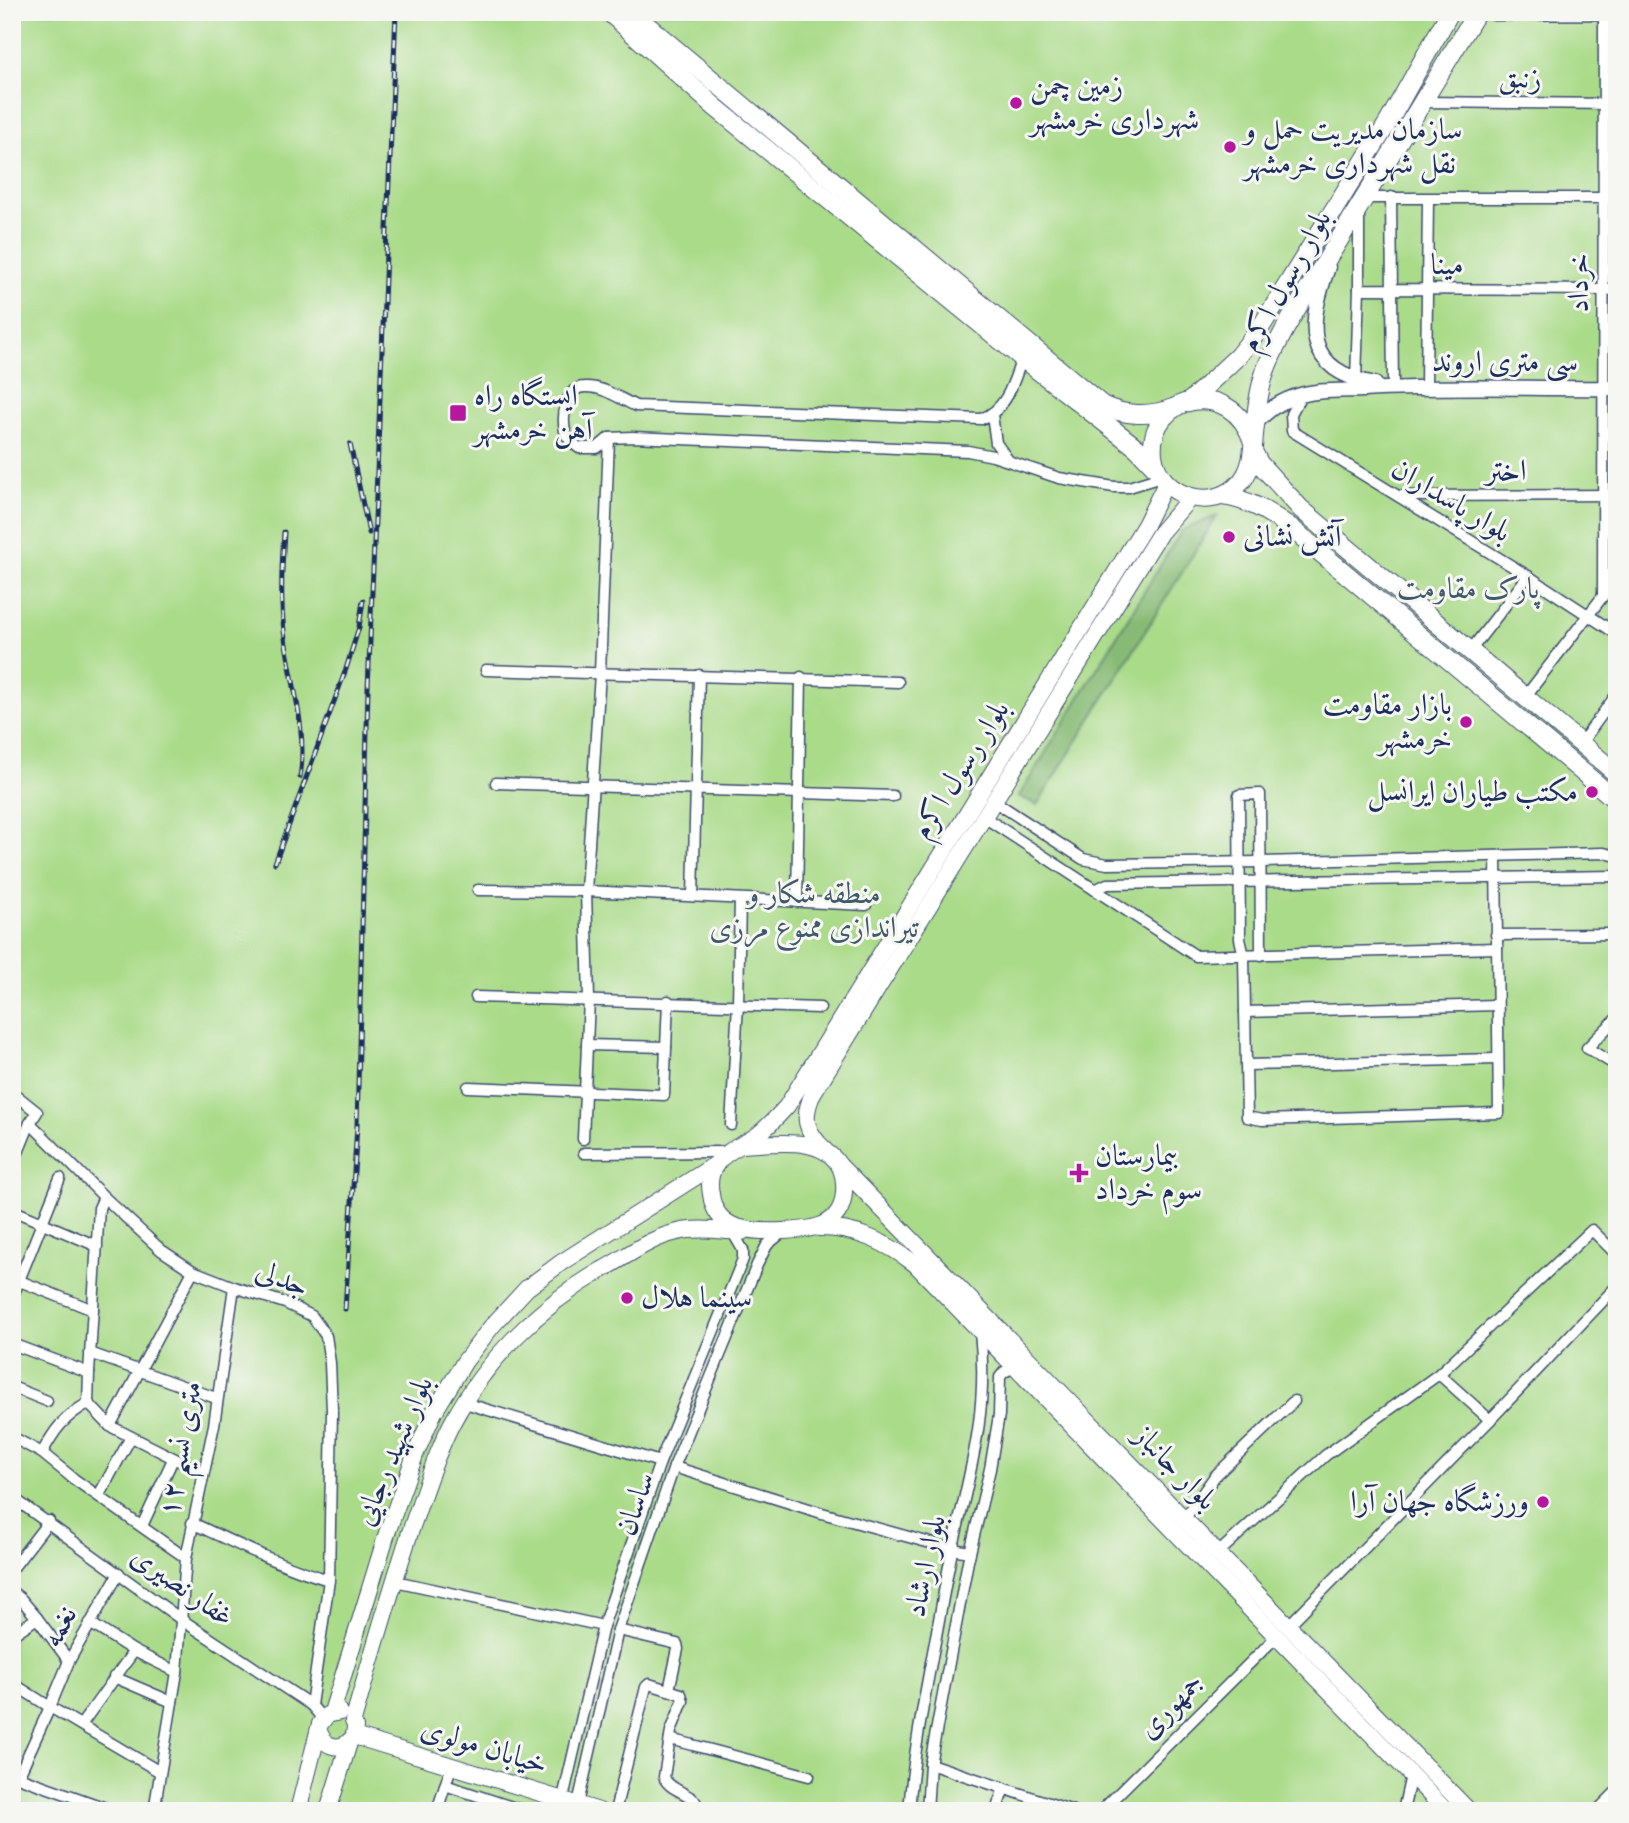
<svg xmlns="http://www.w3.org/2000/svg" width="1629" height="1823" viewBox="0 0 1629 1823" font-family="'IM FELL DW Pica',Amiri,serif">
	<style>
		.green { fill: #aadb89; stroke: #628574; stroke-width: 2 }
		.forest { fill: #87bb75; stroke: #51756a; stroke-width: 2 }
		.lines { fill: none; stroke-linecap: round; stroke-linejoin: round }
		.minor-casing { stroke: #3a4a6e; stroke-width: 13 }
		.tertiary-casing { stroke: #3a4a6e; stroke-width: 17 }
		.secondary-casing { stroke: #3a4a6e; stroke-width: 18 }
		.primary-casing { stroke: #3a4a6e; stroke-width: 20 }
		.trunk-casing { stroke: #3a4a6e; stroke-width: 20 }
		.minor { stroke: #fff; stroke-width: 10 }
		.tertiary { stroke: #fff; stroke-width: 14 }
		.secondary { stroke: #fff; stroke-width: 16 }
		.primary { stroke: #fff; stroke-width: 18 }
		.trunk { stroke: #fff; stroke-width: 18 }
		.rail-casing { stroke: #1b2f5e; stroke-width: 5 }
		.rail { stroke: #f6f6f2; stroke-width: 2.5; stroke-dasharray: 8; stroke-linecap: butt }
		.poi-dot { fill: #b5179e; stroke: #f6f6f2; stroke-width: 2.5 }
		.labels { text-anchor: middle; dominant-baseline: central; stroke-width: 6; stroke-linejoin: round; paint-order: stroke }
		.street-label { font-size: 30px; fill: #1b2f5e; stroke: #f6f6f2 }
		.poi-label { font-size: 30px; fill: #1b2f5e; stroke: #f6f6f2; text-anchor: start }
		.park-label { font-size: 30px; fill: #3f5a69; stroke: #f6f6f2 }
	</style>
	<rect width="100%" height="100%" fill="#f6f6f2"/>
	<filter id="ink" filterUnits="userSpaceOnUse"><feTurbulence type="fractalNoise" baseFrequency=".0143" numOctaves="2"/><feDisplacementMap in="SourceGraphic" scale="14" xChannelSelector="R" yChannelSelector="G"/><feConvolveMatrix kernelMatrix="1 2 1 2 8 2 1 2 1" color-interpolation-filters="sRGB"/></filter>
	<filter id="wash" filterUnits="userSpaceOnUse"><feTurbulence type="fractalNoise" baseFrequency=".00686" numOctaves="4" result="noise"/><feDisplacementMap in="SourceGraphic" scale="28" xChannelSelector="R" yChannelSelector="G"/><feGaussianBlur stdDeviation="1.57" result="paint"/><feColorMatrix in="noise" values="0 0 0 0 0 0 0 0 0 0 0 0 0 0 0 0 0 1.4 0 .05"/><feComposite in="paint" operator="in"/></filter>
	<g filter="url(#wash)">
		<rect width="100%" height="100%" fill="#ece4c7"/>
		<!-- green -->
		<rect class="green" x="12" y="12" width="1605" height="1799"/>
		<!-- forest -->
		<polygon class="forest" points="1217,516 1037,805 1019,796 1182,530"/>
	</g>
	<g filter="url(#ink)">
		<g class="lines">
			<!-- minor casing -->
			<g class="minor-casing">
				<g id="minor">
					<polyline points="1488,12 1494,15 1617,14"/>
					<polyline points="1423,102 1617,104"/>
					<polyline points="1391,197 1393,388"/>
					<polyline points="1365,198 1617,198"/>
					<polyline points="1359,210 1359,289 1617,290"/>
					<path d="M 1022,358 C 1013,383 1007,410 981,419 L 636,406 C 620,399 603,386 585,387 C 565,387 562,416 565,431 C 567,439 573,443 579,448 L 597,448 L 609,438 L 632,437 L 968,451 L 993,456 L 1059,478 L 1114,487 L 1129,487 L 1161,477"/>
					<polyline points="1356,380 1359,289"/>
					<polyline points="1426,388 1428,199"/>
					<polyline points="1301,395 1291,414 1292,431 1528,576 1617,634"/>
					<polyline points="992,415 996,443 1008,460"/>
					<polyline points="1398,496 1617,495"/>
					<polyline points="1603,596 1604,12"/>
					<polyline points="1470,651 1528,576"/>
					<polyline points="486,670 898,682"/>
					<polyline points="1525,697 1603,596"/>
					<polyline points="1581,743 1617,694"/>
					<polyline points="496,783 893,796"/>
					<polyline points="994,801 1083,859 1107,864 1261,862 1604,853 1617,856"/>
					<polyline points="984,817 1196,956 1497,948"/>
					<polyline points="478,890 586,891 866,905"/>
					<polyline points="1095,890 1107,884 1617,876"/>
					<polyline points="693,896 699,675"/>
					<polyline points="797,902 801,677"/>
					<polyline points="1496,935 1617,934"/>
					<polyline points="1261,955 1260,794 1239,795 1240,939 1244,956 1247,1117 1262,1120 1499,1113 1496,856"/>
					<polyline points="476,997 820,1008"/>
					<polyline points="1245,1012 1497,1005"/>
					<polyline points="1617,1018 1587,1048 1617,1066"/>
					<polyline points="587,1045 666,1047"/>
					<polyline points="1247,1065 1497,1059"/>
					<polyline points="468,1087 664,1095 668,1001"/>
					<polyline points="12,1092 37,1112 30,1123 104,1197 161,1250 193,1271 234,1287 285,1303 312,1316 326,1336 330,1363 332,1410 329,1580 311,1705"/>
					<polyline points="731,1125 738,1004 740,899"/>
					<polyline points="583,1139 589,999 586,891 600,673 609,438"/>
					<polyline points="584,1153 727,1152"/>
					<polyline points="12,1167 30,1123"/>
					<polyline points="12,1210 97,1246"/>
					<polyline points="12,1278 93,1310"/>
					<polyline points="12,1298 60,1178"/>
					<polyline points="12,1344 89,1373 88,1403"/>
					<polyline points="90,1353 216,1398"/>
					<polyline points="89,1373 99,1208 104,1197"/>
					<polyline points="12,1387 47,1401"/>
					<polyline points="465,1403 660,1462"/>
					<polyline points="1490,1420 1439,1374 1592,1230 1617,1255"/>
					<polyline points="110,1426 193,1271"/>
					<polyline points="12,1437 42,1453 74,1479 186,1558"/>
					<path d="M 42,1453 C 55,1429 64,1417 88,1403 L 110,1426 L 203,1473"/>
					<polyline points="674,1467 822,1513 952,1549 970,1552"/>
					<polyline points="99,1495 131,1437"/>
					<polyline points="12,1497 182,1620 311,1705 323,1719"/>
					<polyline points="1185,1518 1215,1476 1294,1401"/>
					<path d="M 192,1523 C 237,1544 281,1566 329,1580"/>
					<polyline points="142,1526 173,1459"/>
					<polyline points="1218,1553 1326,1455 1439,1374"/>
					<polyline points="12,1569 49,1521"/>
					<polyline points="395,1581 603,1626"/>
					<polyline points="12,1592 21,1599 37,1618"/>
					<polyline points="90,1623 134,1651 177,1672"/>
					<polyline points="1288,1626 1490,1420 1617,1286"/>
					<polyline points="618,1630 677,1644 678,1649 669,1690"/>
					<polyline points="12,1635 37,1618 69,1661"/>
					<polyline points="114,1677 172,1702"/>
					<polyline points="12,1683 50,1707 69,1661 119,1573"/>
					<polyline points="81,1725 134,1651"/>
					<polyline points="670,1739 809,1776"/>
					<polyline points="930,1764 1073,1811"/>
					<polyline points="445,1785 524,1811"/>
					<polyline points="577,1808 618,1630 674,1467 757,1265 767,1245 784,1231"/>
					<polyline points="114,1811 18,1777 50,1707 160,1772"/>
					<polyline points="154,1811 177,1672 186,1558 214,1425 234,1287"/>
					<polyline points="437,1811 451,1767"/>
					<polyline points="560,1811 603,1626 660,1462 743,1259 743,1250 732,1231"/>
					<path d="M 615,1811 L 646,1687 L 649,1684 L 681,1694 L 683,1701 L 671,1731 L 664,1777 C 668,1789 686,1792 695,1801 L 695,1811"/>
					<path d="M 909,1811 C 913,1757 923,1705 933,1652 C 940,1617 945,1582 953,1547 C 970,1471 989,1412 980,1332"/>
					<polyline points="927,1811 930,1764 968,1561 990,1469 999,1415 1000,1377 1004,1372 1015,1367"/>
					<polyline points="996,1811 1004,1788"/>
					<polyline points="1101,1811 1276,1637"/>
					<polyline points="1403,1811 1411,1775"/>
					<polyline points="1597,1811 1617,1791"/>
				</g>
			</g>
			<!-- tertiary casing -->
			<g class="tertiary-casing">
				<g id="tertiary">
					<path d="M 1328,267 C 1308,324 1301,370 1375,384"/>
					<path d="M 1255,424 C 1265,412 1280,402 1294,397 C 1316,389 1342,391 1364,390 C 1448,385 1533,389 1617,388"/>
				</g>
			</g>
			<!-- secondary casing -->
			<g class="secondary-casing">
				<g id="secondary">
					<path d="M 743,1145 C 774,1144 825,1134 841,1169 C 845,1179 845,1189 843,1200 C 837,1229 806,1230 782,1231 C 753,1232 715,1232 711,1194 C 709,1184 710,1172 717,1163 C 727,1149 747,1144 760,1133 C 770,1125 778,1116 787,1106 L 1145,525 L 1166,483"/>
					<path d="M 824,1149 C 805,1130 802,1118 813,1093 L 1160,533 L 1190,498"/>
					<polyline points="840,1166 1469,1811"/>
					<path d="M 819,1228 C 856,1228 886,1242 915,1264 L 1446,1811"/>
					<polyline points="332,1712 387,1533 415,1455 434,1412 465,1361 492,1326 527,1288 562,1262 716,1164"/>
					<path d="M 353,1721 C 373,1651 393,1581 417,1512 C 427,1483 437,1452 452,1423 C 486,1359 540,1306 602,1270 C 626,1257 651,1237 678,1232 C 697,1227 722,1231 742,1232"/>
					<path d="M 319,1731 C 325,1749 342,1752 354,1736 L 355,1727"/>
					<polyline points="354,1736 599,1811"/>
					<polyline points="298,1811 320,1724 327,1715 340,1712"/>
					<polyline points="328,1811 349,1743"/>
				</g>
			</g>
			<!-- primary casing -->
			<g class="primary-casing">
				<g id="primary">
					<polyline points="1253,451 1259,463 1301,509 1617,774"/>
					<path d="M 1222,496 C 1249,499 1268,512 1290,527 L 1617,801"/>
				</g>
			</g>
			<!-- trunk casing -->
			<g class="trunk-casing">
				<g id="trunk">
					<polyline points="609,12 715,107 1022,358 1137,448 1156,468"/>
					<path d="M 631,12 L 1102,405 C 1124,416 1150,417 1173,408"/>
					<polyline points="1189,402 1238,356 1259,330 1389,121 1450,12"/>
					<path d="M 1253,442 C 1232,376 1147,394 1153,455 C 1158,497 1214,514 1241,482 C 1255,465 1252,446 1255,426 C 1257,405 1260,383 1268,364 C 1286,321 1318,275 1342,235 C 1387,161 1432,86 1477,12"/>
				</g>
			</g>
			<!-- minor -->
			<use href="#minor" class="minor"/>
			<!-- tertiary -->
			<use href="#tertiary" class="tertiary"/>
			<!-- secondary -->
			<use href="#secondary" class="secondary"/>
			<!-- primary -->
			<use href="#primary" class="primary"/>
			<!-- trunk -->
			<use href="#trunk" class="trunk"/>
			<!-- rail casing -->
			<g class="rail-casing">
				<g id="rail">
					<polyline points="350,444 369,533"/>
					<path d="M 284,532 C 282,565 280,598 284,631 C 290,678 308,729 300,777"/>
					<polyline points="275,863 346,669 359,627 363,601"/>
					<polyline points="345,1309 357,1126 368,689 396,12"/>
				</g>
			</g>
			<!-- rail -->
			<use href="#rail" class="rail"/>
		</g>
	</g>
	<!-- markers -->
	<g class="poi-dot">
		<circle cx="1016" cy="103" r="7"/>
		<circle cx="1230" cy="147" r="7"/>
		<rect x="449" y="404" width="18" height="18" rx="3.5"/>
		<circle cx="1229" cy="537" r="7"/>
		<circle cx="1466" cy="722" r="7"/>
		<circle cx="1592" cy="792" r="7"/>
		<path d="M1075.5 1162.5h7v7h7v7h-7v7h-7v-7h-7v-7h7z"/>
		<circle cx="627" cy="1298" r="7"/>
		<circle cx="1543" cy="1502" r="7"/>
	</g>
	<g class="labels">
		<!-- street labels -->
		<g class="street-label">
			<text transform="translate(1520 79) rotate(1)">زنبق</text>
			<text x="1447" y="265">مینا</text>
			<text transform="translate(1286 281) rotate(-61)">بلوار رسول اکرم</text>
			<text transform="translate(1579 283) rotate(-90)">خرداد</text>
			<text x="1505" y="362">سی متری اروند</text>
			<text x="1506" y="471">اختر</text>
			<text transform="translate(1451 501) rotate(31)">بلوار پاسداران</text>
			<text transform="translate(961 770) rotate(-58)">بلوار رسول اکرم</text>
			<text transform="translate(282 1279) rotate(21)">جدلی</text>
			<text transform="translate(181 1449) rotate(-80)">۱۲ متری نسیم</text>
			<text transform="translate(394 1451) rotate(-67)">بلوار شهید رجایی</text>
			<text transform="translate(1175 1468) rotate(46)">بلوار جانباز</text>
			<text transform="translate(636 1504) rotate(-71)">ساسان</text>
			<text transform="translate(926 1566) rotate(-78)">بلوار ارشاد</text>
			<text transform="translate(182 1587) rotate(35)">غفار نصیری</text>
			<text transform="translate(60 1627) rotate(-62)">نغمه</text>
			<text transform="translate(1171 1706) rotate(-45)">جمهوری</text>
			<text transform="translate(484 1747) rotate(17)">خیابان مولوی</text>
		</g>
		<!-- poi labels -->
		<g class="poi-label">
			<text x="1030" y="86">زمین چمن<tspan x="1030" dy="34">شهرداری خرمشهر</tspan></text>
			<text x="1244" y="130">سازمان مدیریت حمل و<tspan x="1244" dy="34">نقل شهرداری خرمشهر</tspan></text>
			<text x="474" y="396">ایستگاه راه<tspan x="474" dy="34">آهن خرمشهر</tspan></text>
			<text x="1243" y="537">آتش نشانی</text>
			<text x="1452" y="705" text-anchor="end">بازار مقاومت<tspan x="1452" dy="34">خرمشهر</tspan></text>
			<text x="1578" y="792" text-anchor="end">مكتب طياران ايرانسل</text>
			<text x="1095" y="1156">بیمارستان<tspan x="1095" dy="34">سوم خرداد</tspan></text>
			<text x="641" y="1298">سینما هلال</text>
			<text x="1529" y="1502" text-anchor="end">ورزشگاه جهان آرا</text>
		</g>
		<!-- park labels -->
		<g class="park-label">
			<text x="1468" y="589">پارک مقاومت</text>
			<text x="814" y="894">منطقه شکار و<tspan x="814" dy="34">تیراندازی ممنوع مرزی</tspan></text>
		</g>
	</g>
	<!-- margin -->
	<rect width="1629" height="1823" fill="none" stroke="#f6f6f2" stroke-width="42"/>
</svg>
